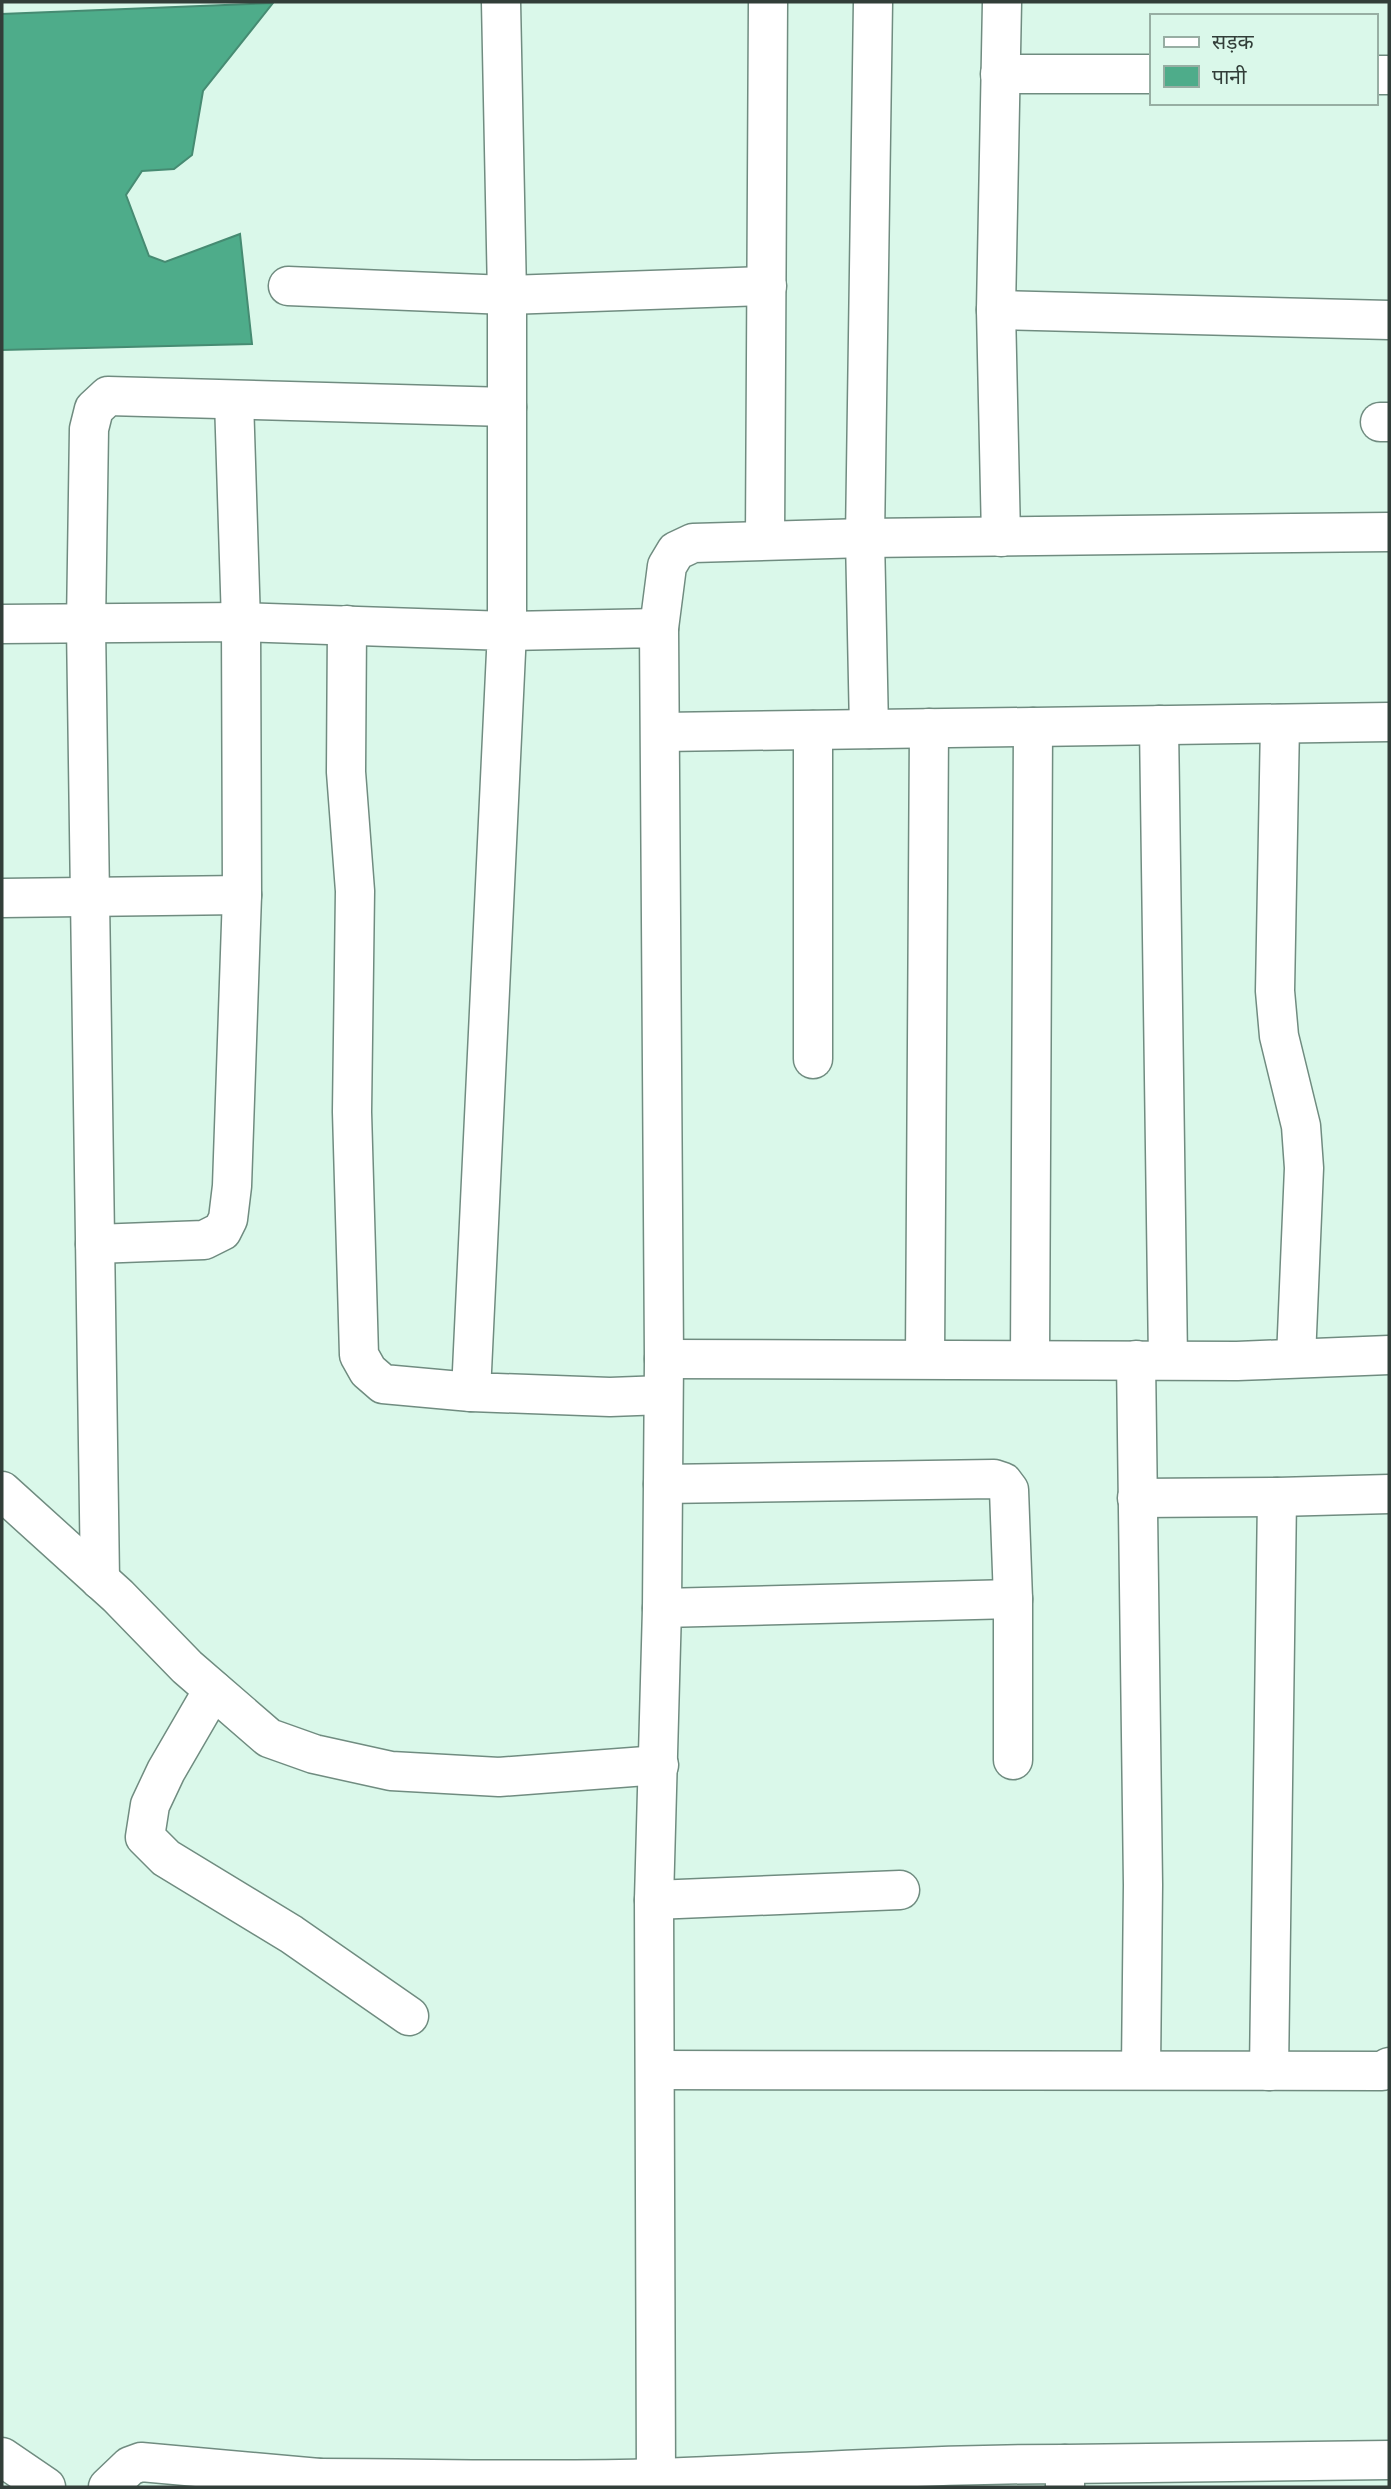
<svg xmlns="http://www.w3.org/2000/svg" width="1391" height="2489" viewBox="0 0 1391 2489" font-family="'Noto Serif','Noto Sans Devanagari',serif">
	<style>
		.water { fill: #4eac8a; stroke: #468b72; stroke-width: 2 }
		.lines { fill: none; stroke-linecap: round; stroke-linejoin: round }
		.minor-casing { stroke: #708c80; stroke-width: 41 }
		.minor { stroke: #fff; stroke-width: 38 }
	</style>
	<rect width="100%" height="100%" fill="#daf8ea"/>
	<!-- water -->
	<polygon class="water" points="273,3 203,91 192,155 174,169 142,171 126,195 149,256 165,262 240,234 252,344 2,350 2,14"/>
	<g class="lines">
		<!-- minor casing -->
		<g class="minor-casing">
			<g id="minor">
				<polyline points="501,2 507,295 507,631 659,628 664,1359 662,1608 654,1900 656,2478"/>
				<polyline points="1000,74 1151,74"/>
				<polyline points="1375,75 1389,75"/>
				<polyline points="288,286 507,295 767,286"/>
				<polyline points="996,310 1389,320"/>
				<polyline points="1380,422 1389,422"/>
				<polyline points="1001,537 996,310 1002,2"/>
				<polyline points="765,540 768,2"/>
				<polyline points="2,624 241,622 507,631 471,1392 610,1397 663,1395"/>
				<polyline points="347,625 346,772 355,891 352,1112 359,1355 368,1371 383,1384 471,1392"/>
				<polyline points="659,628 667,566 676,551 693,543 865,538 1389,532"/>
				<polyline points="1280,724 1275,991 1279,1036 1301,1126 1304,1168 1296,1358"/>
				<polyline points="1159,725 1168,1360"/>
				<polyline points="869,729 865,538 873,2"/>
				<polyline points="813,730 813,1059"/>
				<polyline points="662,732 1389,722"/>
				<polyline points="2,898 242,895"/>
				<polyline points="95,1244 204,1240 222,1231 228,1219 232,1186 242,895 241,622 234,400"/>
				<polyline points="925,1358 929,728"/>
				<polyline points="664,1359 1237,1361 1389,1355"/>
				<polyline points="1030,1359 1033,727"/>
				<polyline points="1136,1360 1143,1885 1141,2069"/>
				<polyline points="663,1484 994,1479 1003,1482 1009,1490 1013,1599 1013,1760"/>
				<polyline points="2,1491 118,1596 187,1667 269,1738 314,1754 391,1771 499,1777 659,1765"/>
				<polyline points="1137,1498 1277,1497 1389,1494"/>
				<polyline points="100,1580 86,625 89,429 94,409 108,396 507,407"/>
				<polyline points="662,1608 1013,1599"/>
				<polyline points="213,1690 166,1771 150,1805 145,1837 166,1858 291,1934 409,2016"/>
				<polyline points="654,1900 900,1890"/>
				<polyline points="656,2070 1382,2071 1389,2067"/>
				<polyline points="1269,2071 1277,1497"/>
				<polyline points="2,2457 46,2487"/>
				<polyline points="1065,2464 1389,2460"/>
				<polyline points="108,2487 130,2466 141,2462 319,2478"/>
				<path d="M 319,2487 L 319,2478 C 432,2478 545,2482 658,2478 C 794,2473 929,2464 1065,2464 L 1065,2487"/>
			</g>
		</g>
		<!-- minor -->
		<use href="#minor" class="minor"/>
	</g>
	<!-- border -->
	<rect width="1391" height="2489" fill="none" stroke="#323e39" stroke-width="7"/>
	<!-- legend -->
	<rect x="1150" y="14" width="228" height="91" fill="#daf8ea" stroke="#97aea3" stroke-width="2"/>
	<rect x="1164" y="37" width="35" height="10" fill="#ffffff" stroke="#97aea3" stroke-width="2"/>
	<text x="1212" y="49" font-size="21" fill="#323e39">सड़क</text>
	<rect x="1164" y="66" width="35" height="21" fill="#4eac8a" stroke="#97aea3" stroke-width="2"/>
	<text x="1212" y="84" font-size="21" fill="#323e39">पानी</text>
</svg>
